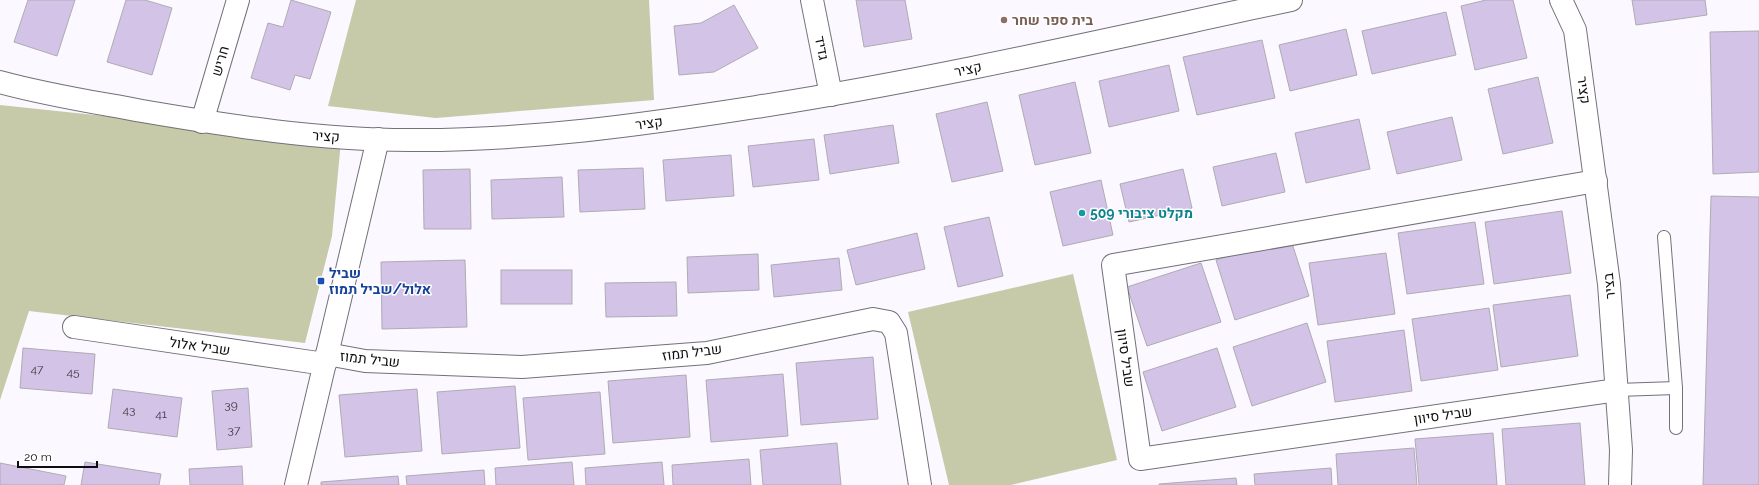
<svg xmlns="http://www.w3.org/2000/svg" width="1759" height="485" viewBox="0 0 1759 485" font-family="Raleway,Heebo,sans-serif">
	<style>
		.green { fill: #c6caa8 }
		.building { fill: #d3c3e7; stroke: #afabb3 }
		.lines { fill: none; stroke-linecap: round; stroke-linejoin: round }
		.lane-casing { stroke: #737077; stroke-width: 14 }
		.street-casing { stroke: #737077; stroke-width: 24 }
		.lane { stroke: #fff; stroke-width: 12 }
		.street { stroke: #fff; stroke-width: 22 }
		.education-dot { fill: #8d6e63; stroke: #fff; stroke-width: 1.5 }
		.culture-dot { fill: #0f9aa8; stroke: #fff; stroke-width: 1.5 }
		.transit-dot { fill: #1a4fb4; stroke: #fff; stroke-width: 1.5 }
		.labels { text-anchor: middle; dominant-baseline: central; stroke-width: 3; stroke-linejoin: round; paint-order: stroke }
		.number-label { font-size: 12px; fill: #3e3a44 }
		.education-label { font-size: 14px; font-weight: bold; fill: #785e54; stroke: #fff; text-anchor: start }
		.street-label { font-size: 14px; fill: #0d0c0e; stroke: #fff }
		.culture-label { font-size: 14px; font-weight: bold; fill: #0d838f; stroke: #fff; text-anchor: start }
		.transit-label { font-size: 14px; font-weight: bold; fill: #164399; stroke: #fff; text-anchor: start }
	</style>
	<rect width="100%" height="100%" fill="#fbf8ff"/>
	<!-- green -->
	<g class="green">
		<polygon points="356,0 649,0 654,100 436,118 328,106"/>
		<polygon points="0,105 341,141 332,236 305,343 29,311 0,400"/>
		<polygon points="1073,274 1117,460 1011,485 949,485 908,312"/>
	</g>
	<!-- building -->
	<g class="building">
		<polygon points="28,0 75,0 57,56 14,42"/>
		<polygon points="126,0 145,0 172,8 152,75 107,62"/>
		<polygon points="291,0 331,12 310,79 295,75 290,90 251,78 268,23 283,27"/>
		<polygon points="856,0 905,0 912,39 864,47"/>
		<polygon points="1486,0 1513,0 1527,58 1475,70 1461,6"/>
		<polygon points="1632,0 1705,0 1707,15 1636,25"/>
		<polygon points="734,5 758,48 714,72 679,75 674,26 701,23"/>
		<polygon points="1446,12 1456,55 1372,74 1362,31"/>
		<polygon points="1346,29 1357,75 1290,91 1279,45"/>
		<polygon points="1759,31 1759,172 1713,174 1710,32"/>
		<polygon points="1262,40 1275,98 1197,115 1183,57"/>
		<polygon points="1169,65 1179,111 1109,127 1099,81"/>
		<polygon points="1538,77 1553,143 1503,154 1488,89"/>
		<polygon points="1075,82 1091,153 1035,165 1019,95"/>
		<polygon points="987,102 1003,171 952,182 936,114"/>
		<polygon points="1452,117 1462,160 1397,174 1387,132"/>
		<polygon points="1359,119 1370,169 1306,183 1295,133"/>
		<polygon points="893,125 899,163 830,174 824,135"/>
		<polygon points="814,139 819,180 753,187 748,146"/>
		<polygon points="1276,153 1285,192 1222,206 1213,167"/>
		<polygon points="731,155 734,196 666,201 663,160"/>
		<polygon points="643,168 645,209 580,212 578,170"/>
		<polygon points="470,169 471,229 424,229 423,170"/>
		<polygon points="1183,169 1192,208 1129,222 1120,184"/>
		<polygon points="562,177 564,217 492,219 491,180"/>
		<polygon points="1101,180 1113,235 1063,246 1050,192"/>
		<polygon points="1711,196 1759,197 1759,485 1703,485"/>
		<polygon points="1562,211 1571,273 1494,284 1485,222"/>
		<polygon points="989,217 1003,276 958,287 944,227"/>
		<polygon points="1475,222 1484,284 1407,294 1398,233"/>
		<polygon points="917,233 925,269 856,285 847,250"/>
		<polygon points="1290,237 1309,296 1235,320 1216,260"/>
		<polygon points="1386,253 1395,314 1318,325 1309,263"/>
		<polygon points="758,254 759,290 688,293 687,257"/>
		<polygon points="839,258 842,290 774,297 771,265"/>
		<polygon points="465,260 467,327 382,329 381,262"/>
		<polygon points="1201,263 1221,322 1147,346 1127,287"/>
		<rect x="501" y="270" width="71" height="34"/>
		<polygon points="676,282 677,316 606,317 605,283"/>
		<polygon points="1570,295 1578,356 1501,367 1493,305"/>
		<polygon points="1489,308 1498,370 1421,381 1412,319"/>
		<polygon points="1307,323 1326,382 1252,406 1233,347"/>
		<polygon points="1404,330 1412,391 1335,402 1327,341"/>
		<polygon points="23,348 95,354 92,394 20,388"/>
		<polygon points="1217,348 1236,407 1162,431 1143,372"/>
		<polygon points="873,357 878,419 801,425 796,363"/>
		<polygon points="783,374 788,436 711,442 706,380"/>
		<polygon points="686,375 690,437 613,443 608,381"/>
		<polygon points="515,386 520,448 442,454 437,392"/>
		<polygon points="248,388 252,447 217,450 212,391"/>
		<polygon points="113,389 182,398 177,437 108,428"/>
		<polygon points="417,389 422,451 345,457 339,395"/>
		<polygon points="600,392 605,454 528,460 523,398"/>
		<polygon points="1580,423 1585,485 1506,485 1502,429"/>
		<polygon points="1493,433 1497,485 1419,485 1415,439"/>
		<polygon points="837,443 841,485 763,485 760,450"/>
		<polygon points="1414,448 1417,485 1338,485 1336,454"/>
		<polygon points="749,459 751,485 673,485 672,465"/>
		<polygon points="85,462 161,474 159,485 81,485"/>
		<polygon points="572,462 574,485 496,485 495,468"/>
		<polygon points="662,462 664,485 586,485 585,468"/>
		<polygon points="0,463 66,476 64,485 0,485"/>
		<polygon points="242,466 243,485 190,485 189,469"/>
		<polygon points="1331,468 1332,485 1255,485 1254,474"/>
		<polygon points="484,470 485,485 407,485 406,476"/>
		<polygon points="398,476 399,485 321,485 321,482"/>
		<polygon points="1236,478 1237,485 1159,485 1159,484"/>
	</g>
	<g class="lines">
		<!-- lane casing -->
		<g class="lane-casing">
			<g id="lane">
				<polyline points="1664,237 1676,388 1676,428"/>
				<polyline points="1617,390 1676,388"/>
			</g>
		</g>
		<!-- street casing -->
		<g class="street-casing">
			<g id="street">
				<polyline points="812,0 831,95"/>
				<polyline points="1561,0 1575,30 1609,284 1621,450 1620,485"/>
				<path d="M 0,82 C 47,95 94,102 142,111 C 230,126 319,140 409,140 C 526,141 641,125 756,107 C 936,79 1113,38 1291,0"/>
				<polyline points="202,122 238,0"/>
				<polyline points="1596,181 1113,265 1140,459 1617,390"/>
				<polyline points="74,327 325,364"/>
				<polyline points="327,354 365,361 522,367 707,353 873,319 889,322 896,333 920,485"/>
				<polyline points="296,485 378,139"/>
			</g>
		</g>
		<!-- lane -->
		<use href="#lane" class="lane"/>
		<!-- street -->
		<use href="#street" class="street"/>
	</g>
	<!-- markers -->
	<circle class="education-dot" cx="1004" cy="20" r="4"/>
	<circle class="culture-dot" cx="1082" cy="213" r="4"/>
	<rect class="transit-dot" x="317" y="277" width="8" height="8" rx="2"/>
	<g class="labels">
		<!-- number labels -->
		<g class="number-label">
			<text x="37" y="369">47</text>
			<text x="73" y="372">45</text>
			<text x="231" y="405">39</text>
			<text x="129" y="410">43</text>
			<text x="161" y="414">41</text>
			<text x="234" y="430">37</text>
		</g>
		<!-- education labels -->
		<g class="education-label">
			<text x="1012" y="20">בית ספר שחר</text>
		</g>
		<!-- street labels -->
		<g class="street-label">
			<text transform="translate(822 48) rotate(79)">גדיד</text>
			<text transform="translate(220 61) rotate(-74)">חריש</text>
			<text transform="translate(968 69) rotate(-12)">קציר</text>
			<text transform="translate(1584 90) rotate(82)">קציר</text>
			<text transform="translate(649 123) rotate(-8)">קציר</text>
			<text transform="translate(326 136) rotate(4)">קציר</text>
			<text transform="translate(1609 286) rotate(-96)">בציר</text>
			<text transform="translate(200 346) rotate(8)">שביל אלול</text>
			<text transform="translate(692 352) rotate(-7)">שביל תמוז</text>
			<text transform="translate(1126 358) rotate(82)">שביל סיוון</text>
			<text transform="translate(370 359) rotate(6)">שביל תמוז</text>
			<text transform="translate(1443 415) rotate(-8)">שביל סיוון</text>
		</g>
		<!-- culture labels -->
		<g class="culture-label">
			<text x="1090" y="213">מקלט ציבורי 509</text>
		</g>
		<!-- transit labels -->
		<g class="transit-label">
			<text x="329" y="273">שביל<tspan x="329" dy="16">אלול/שביל תמוז</tspan></text>
		</g>
	</g>
	<!-- scale -->
	<path d="M18 461v6h79v-6" fill="none" stroke="#0d0c0e" stroke-width="2"/>
	<text x="24" y="461" font-size="12" fill="#0d0c0e" stroke="#ffffff" stroke-width="3" paint-order="stroke">20 m</text>
</svg>
